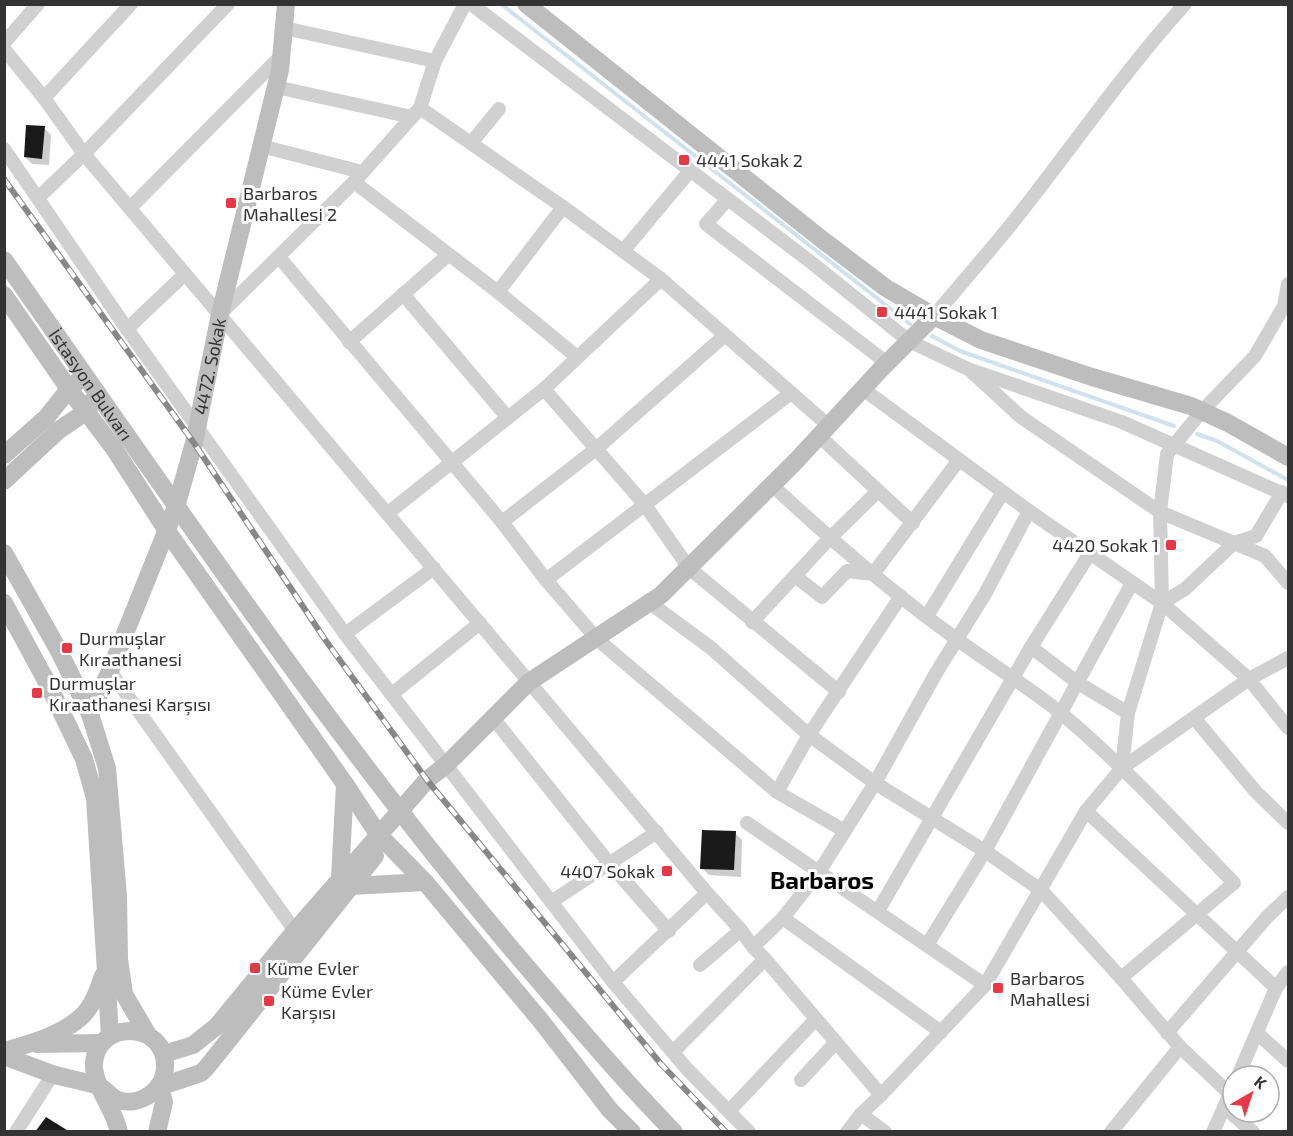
<svg xmlns="http://www.w3.org/2000/svg" width="1293" height="1136" viewBox="0 0 1293 1136" font-family="'Exo 2',sans-serif">
	<style>
		.shadow { fill: #0003 }
		.lines { fill: none; stroke-linecap: round; stroke-linejoin: round }
		.stream { stroke: #cfe2ee; stroke-width: 4 }
		.building { fill: #1a1a1a }
		.street { stroke: #d0d0d0; stroke-width: 14 }
		.secondary { stroke: #bdbdbd; stroke-width: 18 }
		.rail-casing { stroke: #888; stroke-width: 6 }
		.rail { stroke: #fff; stroke-width: 4; stroke-dasharray: 11; stroke-linecap: butt }
		.poi-dot { fill: #e63946; stroke: #fff; stroke-width: 2 }
		.labels { text-anchor: middle; dominant-baseline: central; stroke-width: 6; stroke-linejoin: round; paint-order: stroke }
		.poi-label { font-size: 18px; fill: #333; stroke: #fff; text-anchor: start }
		.street-label { font-size: 18px; fill: #333; stroke: #fff }
		.district-label { font-size: 24px; font-weight: bold; fill: #000; stroke: #fff }
	</style>
	<rect width="100%" height="100%" fill="#fff"/>
	<!-- shadow -->
	<g class="shadow">
		<polygon points="44,128 51,135 49,165 32,164 25,157"/>
		<polygon points="735,833 742,840 741,877 709,875 702,868"/>
	</g>
	<g class="lines">
		<!-- stream -->
		<g class="stream">
			<polyline points="501,4 910,324"/>
			<polyline points="932,336 960,351 1174,426"/>
			<polyline points="1197,434 1217,441 1288,480"/>
		</g>
	</g>
	<!-- building -->
	<g class="building">
		<polygon points="26,125 45,126 42,159 24,157"/>
		<polygon points="702,830 736,831 734,870 700,869"/>
		<polygon points="46,1117 70,1132 35,1132"/>
	</g>
	<g class="lines">
		<!-- street -->
		<g class="street">
			<polyline points="471,4 812,263 909,341 968,369 1122,422 1288,496"/>
			<polyline points="284,28 435,61"/>
			<polyline points="4,43 38,4"/>
			<polyline points="4,49 44,98 84,154 707,893 741,930 753,947 765,959 881,1095"/>
			<polyline points="276,87 412,117"/>
			<polyline points="44,98 131,4"/>
			<polyline points="420,108 563,207 661,279 829,426"/>
			<polyline points="471,143 499,109"/>
			<polyline points="261,146 362,172"/>
			<polyline points="4,149 127,329 345,634 613,982 687,1069 749,1132"/>
			<polyline points="354,182 498,292 577,357"/>
			<polyline points="38,198 84,154 228,4"/>
			<polyline points="727,200 706,224 887,363"/>
			<polyline points="130,208 281,56"/>
			<polyline points="623,251 690,171"/>
			<polyline points="279,257 502,522 546,580 597,639 777,792 845,831"/>
			<polyline points="498,292 563,207"/>
			<polyline points="403,294 508,418"/>
			<polyline points="220,314 354,182 420,108 435,61 465,4"/>
			<path d="M 934,316 C 965,279 998,242 1028,203 C 1080,136 1128,67 1185,4"/>
			<polyline points="127,329 185,274"/>
			<polyline points="349,342 448,255"/>
			<polyline points="972,372 1021,417 1160,512 1265,556 1288,583"/>
			<polyline points="544,389 645,505 689,568 839,692"/>
			<polyline points="863,389 1029,511 1162,603 1249,679 1288,728"/>
			<polyline points="819,436 913,523"/>
			<path d="M 772,485 C 831,540 892,593 958,640 C 992,665 1029,687 1062,714 C 1124,766 1178,825 1234,883 L 1121,978 L 1180,1047 L 1230,1094"/>
			<polyline points="388,513 544,389 661,279"/>
			<polyline points="502,522 596,449 724,336"/>
			<polyline points="795,576 822,597 847,571 873,574 959,460"/>
			<polyline points="546,580 791,393"/>
			<polyline points="650,603 711,648 809,735 875,783 985,851 1042,891 1121,978"/>
			<polyline points="1162,603 1185,589 1234,543 1256,536 1282,492"/>
			<polyline points="927,616 1003,492"/>
			<polyline points="752,622 829,539 878,491"/>
			<polyline points="345,634 434,568"/>
			<polyline points="1031,647 1078,683 1128,713"/>
			<polyline points="110,671 295,931"/>
			<polyline points="392,694 480,623"/>
			<polyline points="493,718 609,863 669,931"/>
			<polyline points="1195,719 1256,792 1288,823"/>
			<polyline points="1122,768 1249,679 1288,658"/>
			<polyline points="777,792 809,735 901,596"/>
			<polyline points="1086,811 1276,988"/>
			<polyline points="747,823 985,985"/>
			<polyline points="551,902 657,832"/>
			<polyline points="878,911 1031,647 1090,553"/>
			<polyline points="783,918 941,1032"/>
			<polyline points="927,945 985,851 1132,583"/>
			<polyline points="753,947 783,918 819,872 875,783 936,673 985,594 1029,511"/>
			<polyline points="700,965 741,930"/>
			<polyline points="613,982 707,893"/>
			<polyline points="1167,1033 1267,917 1288,897"/>
			<polyline points="1257,1033 1288,1061"/>
			<polyline points="673,1052 765,959"/>
			<polyline points="1238,1076 1276,988 1288,972"/>
			<polyline points="801,1080 836,1042"/>
			<polyline points="1224,1107 1253,1132"/>
			<polyline points="729,1111 816,1019"/>
			<polyline points="861,1114 885,1132"/>
			<polyline points="16,1132 53,1074"/>
			<polyline points="847,1132 861,1114 881,1095 985,985 1086,811 1122,768 1128,713 1162,603 1160,512 1167,454 1202,411 1255,356 1284,306 1288,284"/>
			<polyline points="1111,1132 1180,1047"/>
			<polyline points="1213,1132 1233,1087"/>
		</g>
		<!-- secondary -->
		<g class="secondary">
			<polyline points="526,4 824,241 886,288 934,316 981,340 1092,377 1191,406 1228,423 1288,457"/>
			<path id="s1" d="M 4,260 C 173,500 336,744 527,967 C 575,1023 622,1079 674,1132"/>
			<polyline points="4,295 69,389 113,447 167,531 345,784 378,834 425,882 541,1021 610,1110 632,1132"/>
			<polyline points="4,455 46,418 69,389 77,382"/>
			<polyline points="4,481 59,430 87,411 93,400"/>
			<polyline points="4,553 59,651 90,714 107,768 118,896 119,959 124,994 148,1035"/>
			<polyline points="4,603 49,686 84,759 95,798 110,1035"/>
			<path id="s2" d="M 90,714 L 110,671 L 176,507 L 194,443 L 220,314 L 280,70 L 286,4"/>
			<polyline points="340,878 345,784"/>
			<polyline points="351,886 425,882"/>
			<polyline points="37,1044 101,1043"/>
			<path d="M 4,1051 C 30,1044 61,1035 81,1017 C 93,1006 98,990 103,976"/>
			<polyline points="164,1054 193,1045 217,1026 295,931 427,780 446,765 529,682 661,595 796,461 881,369 934,316"/>
			<path d="M 4,1056 C 20,1062 36,1068 52,1074 C 66,1078 81,1081 96,1085 C 105,1087 109,1097 118,1100 C 141,1107 166,1089 165,1065 C 164,1020 96,1020 94,1064 C 93,1085 115,1110 119,1132"/>
			<polyline points="159,1087 201,1073 207,1067 375,856"/>
			<polyline points="157,1132 164,1102 159,1087"/>
		</g>
		<!-- rail casing -->
		<g class="rail-casing">
			<polyline id="rail" points="4,179 194,443 326,641 427,780 661,1064 726,1132"/>
		</g>
		<!-- rail -->
		<use href="#rail" class="rail"/>
	</g>
	<!-- markers -->
	<g class="poi-dot">
		<rect x="678" y="154" width="12" height="12" rx="3"/>
		<rect x="225" y="197" width="12" height="12" rx="3"/>
		<rect x="876" y="306" width="12" height="12" rx="3"/>
		<rect x="1165" y="539" width="12" height="12" rx="3"/>
		<rect x="61" y="642" width="12" height="12" rx="3"/>
		<rect x="31" y="687" width="12" height="12" rx="3"/>
		<rect x="661" y="865" width="12" height="12" rx="3"/>
		<rect x="249" y="962" width="12" height="12" rx="3"/>
		<rect x="992" y="982" width="12" height="12" rx="3"/>
		<rect x="263" y="995" width="12" height="12" rx="3"/>
	</g>
	<g class="labels">
		<!-- poi labels -->
		<g class="poi-label">
			<text x="696" y="160">4441 Sokak 2</text>
			<text x="243" y="193">Barbaros<tspan x="243" dy="21">Mahallesi 2</tspan></text>
			<text x="894" y="312">4441 Sokak 1</text>
			<text x="1159" y="545" text-anchor="end">4420 Sokak 1</text>
			<text x="79" y="638">Durmuşlar<tspan x="79" dy="21">Kıraathanesi</tspan></text>
			<text x="49" y="683">Durmuşlar<tspan x="49" dy="21">Kıraathanesi Karşısı</tspan></text>
			<text x="655" y="871" text-anchor="end">4407 Sokak</text>
			<text x="267" y="968">Küme Evler</text>
			<text x="1010" y="978">Barbaros<tspan x="1010" dy="21">Mahallesi</tspan></text>
			<text x="281" y="991">Küme Evler<tspan x="281" dy="21">Karşısı</tspan></text>
		</g>
		<!-- street labels -->
		<g class="street-label">
			<text stroke="none"><textPath href="#s2" startOffset="369">4472. Sokak</textPath></text>
			<text stroke="none"><textPath href="#s1" startOffset="152">İstasyon Bulvarı</textPath></text>
		</g>
		<!-- district labels -->
		<g class="district-label">
			<text x="822" y="879">Barbaros</text>
		</g>
	</g>
	<!-- border -->
	<rect width="1293" height="1136" fill="none" stroke="#333333" stroke-width="12"/>
	<!-- north arrow -->
	<g transform="translate(1251 1094) rotate(39)"><circle r="28" fill="#ffffff" stroke="#adadad" stroke-width="1.5"/>
	<path d="M0-4.5L10 22L0 15L-10 22Z" fill="#e63946"/>
	<text y="-9" font-size="16" font-weight="bold" text-anchor="middle" fill="#333333">K</text>
	</g>
</svg>
